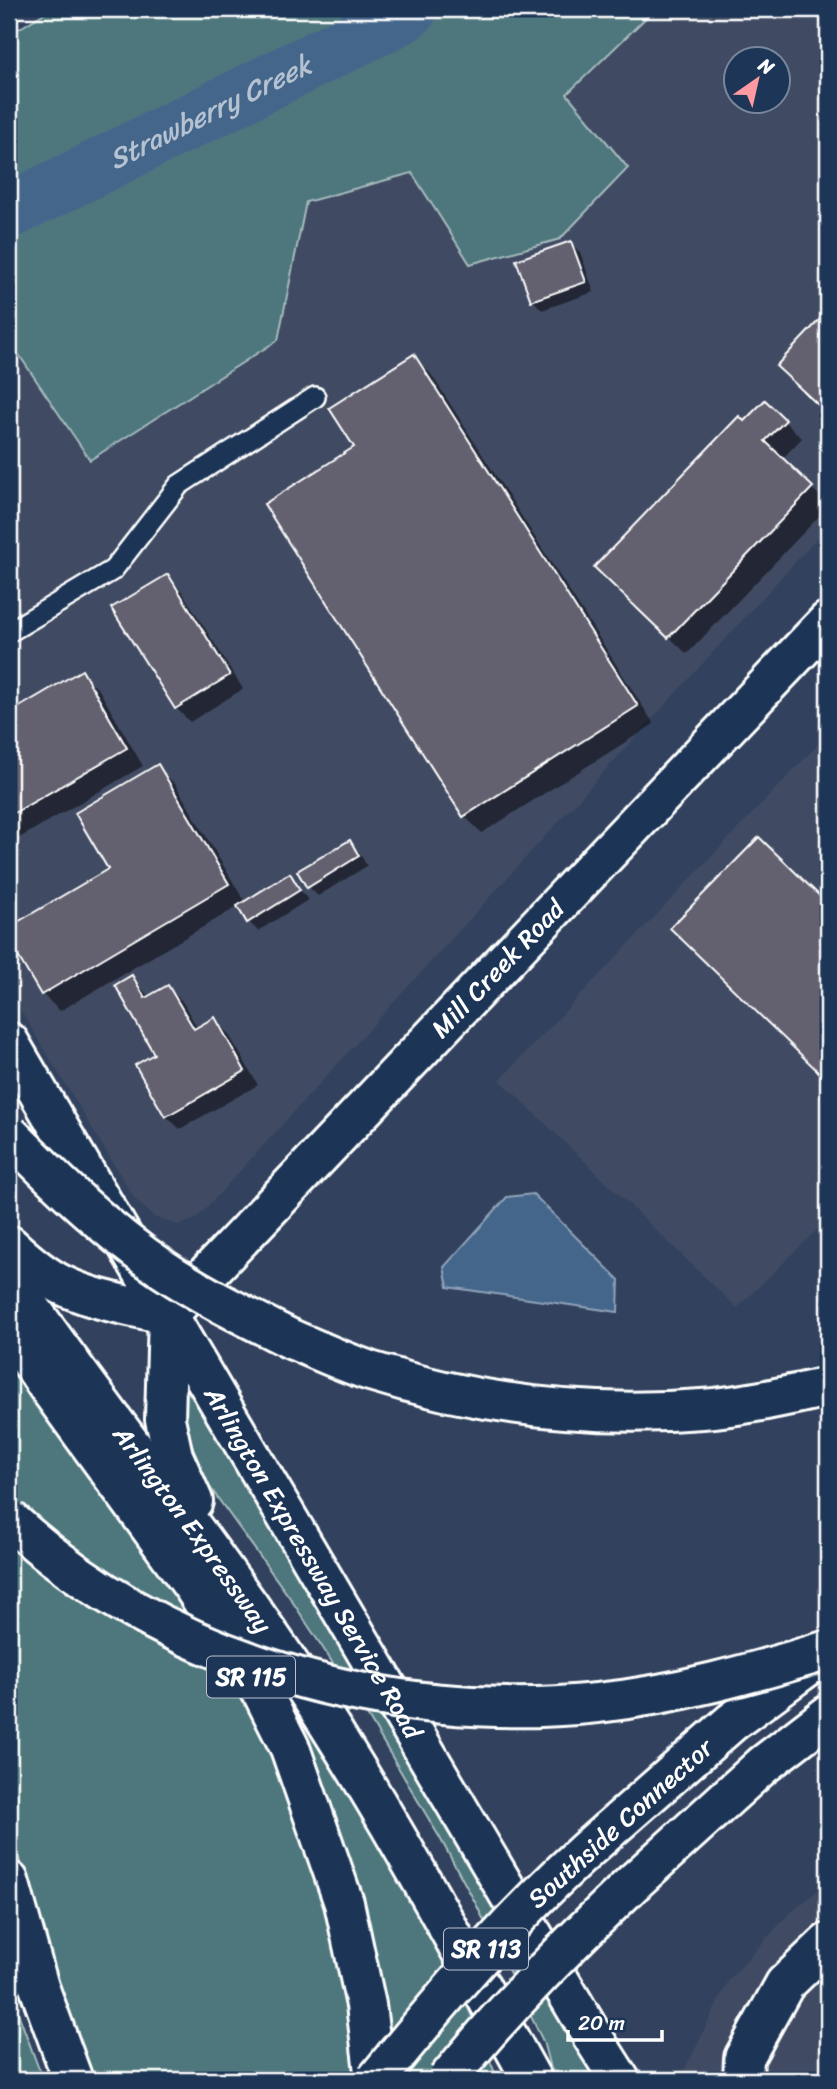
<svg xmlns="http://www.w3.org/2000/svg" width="837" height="2089" viewBox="0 0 837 2089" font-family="Sriracha,sans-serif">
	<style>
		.built { fill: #414b63; fill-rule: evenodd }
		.green { fill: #4e777c; stroke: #a6bbbe; stroke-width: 2 }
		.water { fill: #45668b; stroke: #8fa3b9; stroke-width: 2 }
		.shadow { fill: #0007 }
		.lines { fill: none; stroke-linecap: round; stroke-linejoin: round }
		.river { stroke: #45668b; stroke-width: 56 }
		.building { fill: #646170; stroke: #fff; stroke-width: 2 }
		.lane-casing { stroke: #fff; stroke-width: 24 }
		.street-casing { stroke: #fff; stroke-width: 44 }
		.secondary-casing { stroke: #fff; stroke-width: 44 }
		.highway-casing { stroke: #fff; stroke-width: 44 }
		.lane { stroke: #1d3557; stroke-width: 19 }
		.street { stroke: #1d3557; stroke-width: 38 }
		.secondary { stroke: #1d3557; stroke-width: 38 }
		.highway { stroke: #1d3557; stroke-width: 38 }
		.highway-bridge-casing { stroke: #fff; stroke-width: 44; stroke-linecap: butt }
		.highway-bridge { stroke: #1d3557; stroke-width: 38 }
		.labels { text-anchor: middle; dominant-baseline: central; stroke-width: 6; stroke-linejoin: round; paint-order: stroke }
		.shield { fill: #1d3557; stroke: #bbc2cd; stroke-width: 2 }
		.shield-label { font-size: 24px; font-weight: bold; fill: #fff }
		.street-label { font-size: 26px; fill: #fff; stroke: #1d3557 }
		.water-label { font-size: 28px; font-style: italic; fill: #b5c2d1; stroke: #1d3557 }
	</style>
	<rect width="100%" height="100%" fill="#32425e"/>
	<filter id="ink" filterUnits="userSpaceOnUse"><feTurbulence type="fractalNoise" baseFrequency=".0143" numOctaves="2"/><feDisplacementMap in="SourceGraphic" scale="14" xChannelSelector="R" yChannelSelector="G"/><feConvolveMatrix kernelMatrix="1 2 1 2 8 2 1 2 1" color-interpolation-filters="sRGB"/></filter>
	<g filter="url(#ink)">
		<!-- built -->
		<g class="built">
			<path d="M 655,9 L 828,9 L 828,526 L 196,1219 L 179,1225 L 154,1217 L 135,1199 L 9,991 L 9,340 L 90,459 L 277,340 L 306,202 L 412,173 L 470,264 L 567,94 ZM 736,60 L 778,60 L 778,102 L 736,102 Z"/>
			<polygon points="828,734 828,1219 737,1308 500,1080"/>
			<polygon points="828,1882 828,2080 684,2080 682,2075 729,1980 787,1916"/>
		</g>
		<!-- green -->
		<g class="green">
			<polygon points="51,9 655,9 567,94 628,168 560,239 470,264 412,173 306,202 278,340 90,460 9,340 9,35"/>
			<polygon points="9,1343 140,1525 278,1757 346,1970 359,2080 90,2080 32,1913 9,1817"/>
			<polygon points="186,1383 197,1398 595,2080 557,2080 549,2064 543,2041 476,1904 440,1838 369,1718 290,1598 188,1457 181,1388"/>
			<path d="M 187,1547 C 275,1676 363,1806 438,1943 C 461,1985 479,2036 498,2080 L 395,2080 L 384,2010 Z"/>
			<polygon points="9,1993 11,1994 43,2080 9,2080"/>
		</g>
		<!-- water -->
		<polygon class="water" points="533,1194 619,1280 618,1312 448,1287 444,1267 507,1197"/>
		<!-- shadow -->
		<g class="shadow">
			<polygon points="570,243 580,252 594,292 542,310 533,300 518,261"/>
			<polygon points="414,357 431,374 654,724 482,833 464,816 356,447"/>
			<polygon points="784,421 802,438 782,459 828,504 828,507 687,654 614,584 744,424"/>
			<polygon points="167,576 181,590 243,689 190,722 176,708"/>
			<polygon points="81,673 99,690 143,766 9,844 9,715"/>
			<polygon points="157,767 175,784 245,902 289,876 308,900 258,931 249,922 239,906 60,1011 42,994 9,937 9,929 111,870"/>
			<polygon points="759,840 828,907 828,1080 673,928"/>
			<polygon points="349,842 359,852 367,866 318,896 308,886"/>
			<polygon points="132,977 150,998 168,987 182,1001 198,1029 215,1020 228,1033 258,1085 180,1129 166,1116 156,1055"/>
		</g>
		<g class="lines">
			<!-- river -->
			<path class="river" id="s1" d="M 9,211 L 400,17 L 410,9"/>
		</g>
		<!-- building -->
		<g class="building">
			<polygon points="571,241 586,282 531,301 516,260"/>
			<polygon points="822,317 828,323 828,414 776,366"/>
			<polygon points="414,354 638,706 463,817 264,504 354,447 329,408"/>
			<polygon points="765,400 786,420 765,441 813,487 668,638 594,567 739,416 744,421"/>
			<polygon points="168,574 230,675 175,709 111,608"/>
			<polygon points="82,670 127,748 9,816 9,713"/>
			<polygon points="158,764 229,884 41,995 9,941 9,927 108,869 75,813"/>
			<polygon points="759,837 828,904 828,1081 670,928"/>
			<polygon points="350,840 359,856 307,888 297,871"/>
			<polygon points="290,873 300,890 247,923 237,906"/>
			<polygon points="132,975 145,998 168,985 194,1029 215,1017 245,1071 165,1117 135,1065 154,1054 115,985"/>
		</g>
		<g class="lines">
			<!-- lane casing -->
			<g class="lane-casing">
				<polyline id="lane" points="9,632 113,570 179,485 315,397"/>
			</g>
			<!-- street casing -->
			<g class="street-casing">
				<g id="street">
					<path id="s2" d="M 168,1315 L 594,2039 L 620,2080"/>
					<polyline points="743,2080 744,2058 785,1984 828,1943"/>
				</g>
			</g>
			<!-- secondary casing -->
			<g class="secondary-casing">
				<g id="secondary">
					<path id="s3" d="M 9,1042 L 168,1315 L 828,621"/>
				</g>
			</g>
			<!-- highway casing -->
			<g class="highway-casing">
				<g id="highway">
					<path d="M 9,1245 C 25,1260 42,1275 62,1285 C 95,1301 133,1306 168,1315 L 165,1419 L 173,1456 L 193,1501"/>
					<path id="s4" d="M 9,1277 C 103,1412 207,1540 298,1677 C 384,1807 457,1944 532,2080"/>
					<polyline points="9,1329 46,1384 192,1585 263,1694 290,1748 344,1903 366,2005 375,2080"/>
					<path d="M 291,1339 C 317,1350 343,1362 370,1371 C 478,1405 589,1418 702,1409 C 744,1406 787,1396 828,1387"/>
					<polyline points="609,1830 732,1722 827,1652"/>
					<polyline points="9,1881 39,1987 73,2080"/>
					<polyline points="635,1881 763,1765 828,1715"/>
				</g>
			</g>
			<!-- lane -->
			<use href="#lane" class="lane"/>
			<!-- street -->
			<use href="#street" class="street"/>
			<!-- secondary -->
			<use href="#secondary" class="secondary"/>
			<!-- highway -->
			<use href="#highway" class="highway"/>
			<!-- highway-bridge casing -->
			<g class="highway-bridge-casing">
				<g id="highway-bridge">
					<path d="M 9,1134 C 57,1182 106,1231 163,1269 C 203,1296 247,1317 291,1339"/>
					<path d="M 9,1519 C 164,1662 389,1725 597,1703 C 675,1695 753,1673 828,1650"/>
					<path d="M 376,2080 C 448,1991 522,1905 609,1830"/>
					<path d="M 447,2080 C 504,2009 569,1944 635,1881"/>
				</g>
			</g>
			<!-- highway-bridge -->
			<use href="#highway-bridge" class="highway-bridge"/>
		</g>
	</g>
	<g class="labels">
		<!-- shield labels -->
		<g class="shield">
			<rect x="207" y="1656.5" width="88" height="41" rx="5"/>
			<rect x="444" y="1928.5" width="84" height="41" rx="5"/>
		</g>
		<g class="shield-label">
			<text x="251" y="1677">SR 115</text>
			<text x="486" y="1949">SR 113</text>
		</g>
		<!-- street labels -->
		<g class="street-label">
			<text stroke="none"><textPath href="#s3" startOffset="794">Mill Creek Road</textPath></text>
			<text stroke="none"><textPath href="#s4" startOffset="312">Arlington Expressway</textPath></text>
			<text stroke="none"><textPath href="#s2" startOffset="287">Arlington Expressway Service Road</textPath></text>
			<text transform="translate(620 1823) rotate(-42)">Southside Connector</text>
		</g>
		<!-- water labels -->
		<g class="water-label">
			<text stroke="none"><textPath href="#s1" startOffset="224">Strawberry Creek</textPath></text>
		</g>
	</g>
	<!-- margin -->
	<rect width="837" height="2089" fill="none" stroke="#1d3557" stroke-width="35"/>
	<rect x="18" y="18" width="802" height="2054" fill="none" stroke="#fff" stroke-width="2.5" filter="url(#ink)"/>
	<!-- north arrow -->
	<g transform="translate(757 80) rotate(34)"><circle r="33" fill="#1d3557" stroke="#77869a" stroke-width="2"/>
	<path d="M0-5L12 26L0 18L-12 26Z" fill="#ff9aa2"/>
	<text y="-10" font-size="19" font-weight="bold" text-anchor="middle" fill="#ffffff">N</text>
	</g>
	<!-- scale -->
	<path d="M568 2030v10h94v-10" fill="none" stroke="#ffffff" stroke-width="3.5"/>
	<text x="578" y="2030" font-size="21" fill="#ffffff" stroke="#1d3557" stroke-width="5" paint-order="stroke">20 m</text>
</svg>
